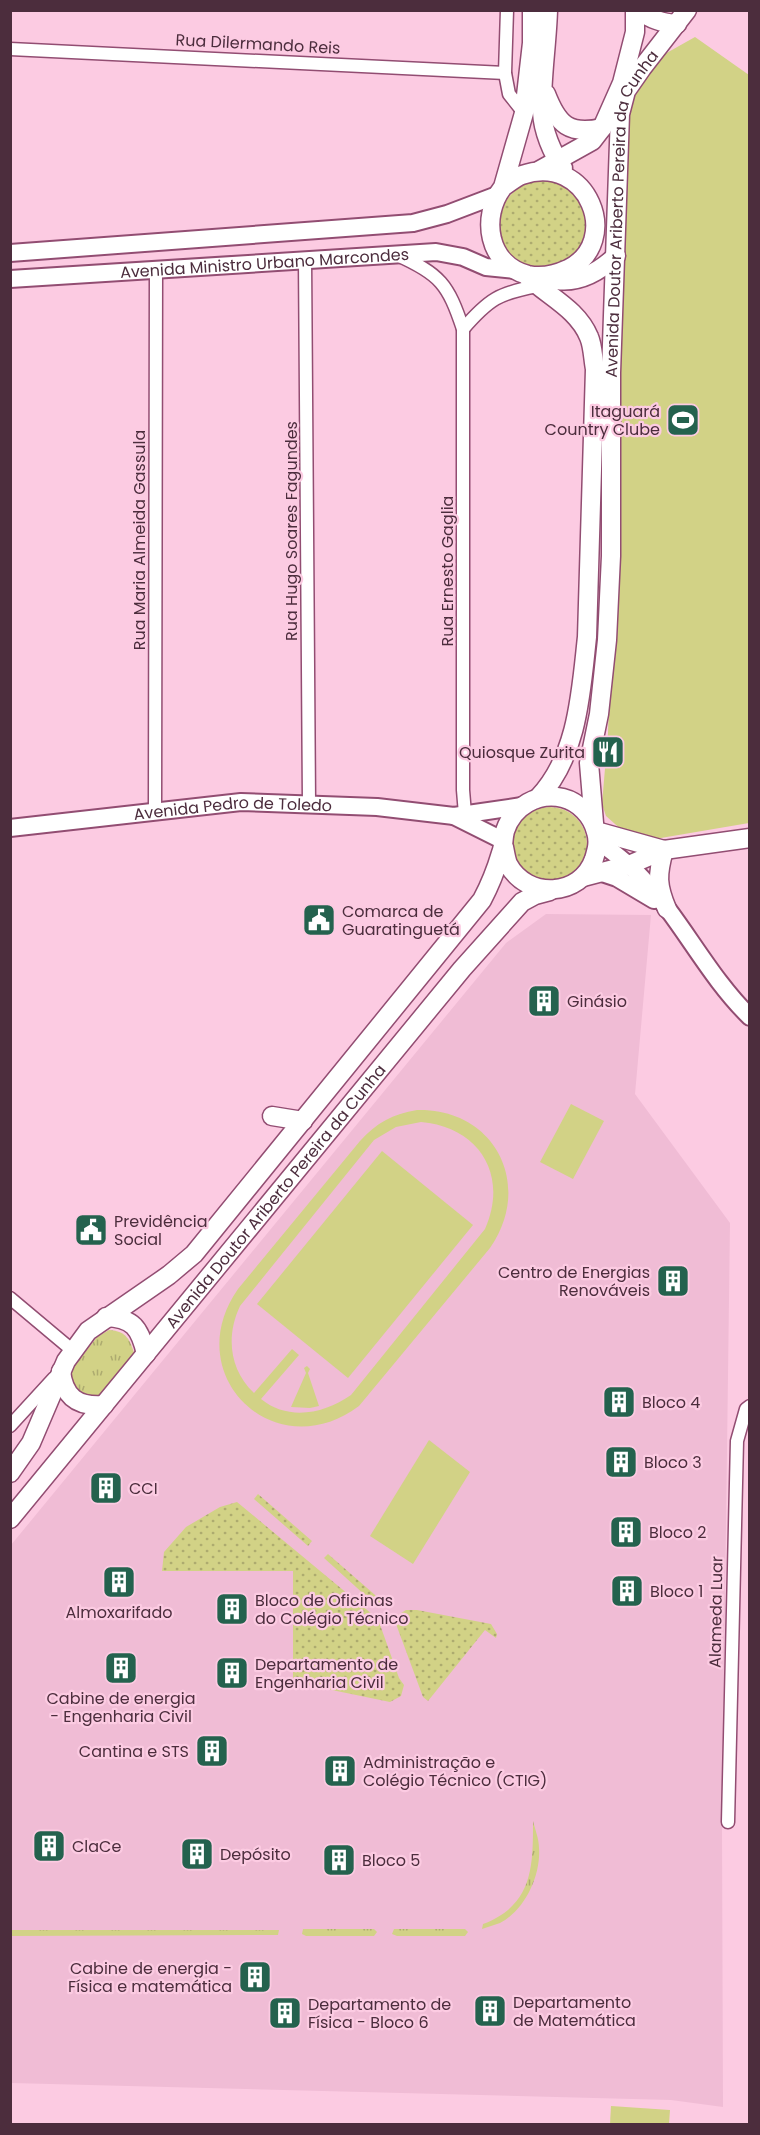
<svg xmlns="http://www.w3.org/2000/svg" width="760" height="2135" viewBox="0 0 760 2135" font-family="Poppins,sans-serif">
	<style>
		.built { fill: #f0bcd5 }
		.grass { fill: url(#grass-tufts) }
		.park { fill: url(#park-dots) }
		.garden { fill: #d2d286; fill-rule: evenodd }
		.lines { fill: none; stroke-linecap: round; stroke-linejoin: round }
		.minor-casing { stroke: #924d72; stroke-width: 15 }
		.tertiary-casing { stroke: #924d72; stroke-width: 20 }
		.secondary-casing { stroke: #924d72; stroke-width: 21 }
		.minor { stroke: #fff; stroke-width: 12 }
		.tertiary { stroke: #fff; stroke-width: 16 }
		.secondary { stroke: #fff; stroke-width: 18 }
		.labels { text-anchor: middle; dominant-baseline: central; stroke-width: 4.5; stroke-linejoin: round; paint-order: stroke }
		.street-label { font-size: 16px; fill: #4c2d3d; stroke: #fccbe2 }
		.poi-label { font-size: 16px; fill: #4c2d3d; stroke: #fccbe2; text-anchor: start }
	</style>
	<defs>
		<pattern id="grass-tufts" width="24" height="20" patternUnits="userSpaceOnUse" patternTransform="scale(1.5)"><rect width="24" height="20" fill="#d2d286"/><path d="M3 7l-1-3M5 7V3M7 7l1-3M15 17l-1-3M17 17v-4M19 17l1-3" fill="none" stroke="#adab6f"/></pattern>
		<pattern id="park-dots" width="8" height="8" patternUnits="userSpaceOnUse" patternTransform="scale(1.5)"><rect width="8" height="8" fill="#d2d286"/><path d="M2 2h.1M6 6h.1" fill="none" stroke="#adab6f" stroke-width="1.8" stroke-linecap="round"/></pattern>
	</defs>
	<rect width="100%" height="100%" fill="#fccbe2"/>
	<!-- built -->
	<polygon class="built" points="546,914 651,915 635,1094 730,1223 722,1832 723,2107 671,2100 11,2083 11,1545 506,943"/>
	<!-- grass -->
	<g class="grass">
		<path d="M 109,1330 C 127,1331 130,1340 135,1356 L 99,1399 L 74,1394 L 69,1373 L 97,1337 Z"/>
		<path d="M 533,1821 C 535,1829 539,1839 539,1848 C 541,1875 525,1910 500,1923 C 494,1925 488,1927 482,1929 L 483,1924 C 533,1905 533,1867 533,1821 Z"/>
		<polygon points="303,1929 374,1929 377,1932 374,1936 306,1936 302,1934"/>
		<polygon points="394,1929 465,1929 468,1932 465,1936 397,1936 392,1934"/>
		<polygon points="10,1930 279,1930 278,1935 11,1936"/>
	</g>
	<!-- park -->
	<g class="park">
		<circle cx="544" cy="225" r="45"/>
		<circle cx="550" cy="844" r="37"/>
		<polygon points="258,1494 312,1541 308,1546 254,1499"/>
		<polygon points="237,1502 378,1619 399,1678 404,1685 401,1696 390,1702 293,1682 293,1571 162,1571 164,1552 186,1527 220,1507"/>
		<polygon points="328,1554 382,1601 377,1606 324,1558"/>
		<polygon points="406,1610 417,1610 491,1624 497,1634 496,1638 485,1630 428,1701 423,1697 396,1624 398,1615"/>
	</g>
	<!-- garden -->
	<g class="garden">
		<polygon points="695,37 749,75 749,823 655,839 624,832 606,816 602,804 608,733 627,108 641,80 663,55"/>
		<polygon points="571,1104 604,1121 573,1179 540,1162"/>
		<path d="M 417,1110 C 495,1108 534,1185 490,1248 L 359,1406 C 275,1469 178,1375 238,1289 L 360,1141 C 376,1123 393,1114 417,1110 ZM 421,1122 C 479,1127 509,1175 485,1229 L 351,1395 C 324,1414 288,1421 261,1399 L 299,1355 L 292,1349 L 254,1393 C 229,1369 226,1336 240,1306 L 374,1140 L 396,1127 Z"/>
		<polygon points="382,1151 473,1225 348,1378 257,1304"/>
		<polygon points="307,1366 310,1369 308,1373 319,1406 310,1408 291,1407 306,1373 304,1368"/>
		<polygon points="429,1440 470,1472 413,1564 370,1536"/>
		<polygon points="611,2106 670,2110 669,2124 610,2124"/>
	</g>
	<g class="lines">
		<!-- minor casing -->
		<g class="minor-casing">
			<g id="minor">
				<polyline points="507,10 505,73 509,94 524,113"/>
				<polyline points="10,49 505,73"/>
				<path d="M 397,255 C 440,274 448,284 463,329 L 463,790 L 465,814"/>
				<polyline points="305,259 309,803"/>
				<path d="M 463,329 C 489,299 499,293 537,286"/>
				<polyline points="155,811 156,269"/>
				<polyline points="10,1298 72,1350"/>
				<polyline points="10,1426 54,1378"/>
				<polyline points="728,1822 737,1441 746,1409 750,1406"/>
			</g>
		</g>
		<!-- tertiary casing -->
		<g class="tertiary-casing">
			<g id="tertiary">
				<polyline points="10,253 413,223 447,214 497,195"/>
				<path id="s1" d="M 10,279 L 436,252 L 463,257 L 486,267 L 515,270"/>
				<polyline points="454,816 504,841"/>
				<path id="s2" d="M 10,828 L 241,802 L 377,807 L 454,816 L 522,806"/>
				<path d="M 598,841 C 613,852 628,863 641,877 C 682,920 707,975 750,1017"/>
				<polyline points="602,873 617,878 654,900"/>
			</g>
		</g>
		<!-- secondary casing -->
		<g class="secondary-casing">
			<g id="secondary">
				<path d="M 548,10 C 547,44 541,80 542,112 C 543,131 552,153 563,168"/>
				<path d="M 638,10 C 651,19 661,23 677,24"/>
				<path d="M 546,94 C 558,125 569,135 602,128"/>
				<polyline points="540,170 592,141 602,128 622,83 635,32 635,10"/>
				<path d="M 503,187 C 509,183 516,177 522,175 C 588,152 623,242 568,269 C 555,275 542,278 528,275 C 488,265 480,217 503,187 L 524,113 L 532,43 L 532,10"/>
				<path d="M 526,275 C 547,296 577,308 589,337 C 593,346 593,359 595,369 L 587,637 C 581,692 578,756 538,798"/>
				<path d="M 557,280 C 580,283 600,271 616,256"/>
				<path id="s3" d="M 594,823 L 589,763 L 599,714 L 607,640 L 611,556 L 611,373 L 620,114 L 626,91 L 642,68 L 687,10"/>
				<polyline points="596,831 664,850"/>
				<path d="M 664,850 C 657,875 657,885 667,909"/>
				<polyline points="583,877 629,865 664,850 750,838"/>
				<polyline points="272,1116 303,1121"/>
				<path d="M 106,1317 C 133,1318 140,1328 146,1354"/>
				<path d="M 61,1371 C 64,1397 77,1407 104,1405"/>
				<path d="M 10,1473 L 31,1443 L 66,1361 L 88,1331 L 169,1275 L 194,1254 L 482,900 C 490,885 496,870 501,853 C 504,846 503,838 505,831 C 513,806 538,792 563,798 C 579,802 592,816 596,832 C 599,842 597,849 594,859 C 581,897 527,900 508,864 C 506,859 505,852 504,847"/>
				<path id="s4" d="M 10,1519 L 462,969 L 522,902 L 535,895 L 550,891"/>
			</g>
		</g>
		<!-- minor -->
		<use href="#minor" class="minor"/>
		<!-- tertiary -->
		<use href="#tertiary" class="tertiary"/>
		<!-- secondary -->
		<use href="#secondary" class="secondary"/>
	</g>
	<!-- icons -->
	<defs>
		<g id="stadium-square" transform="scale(1.725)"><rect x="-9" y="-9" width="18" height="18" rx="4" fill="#24624e" stroke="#fccbe2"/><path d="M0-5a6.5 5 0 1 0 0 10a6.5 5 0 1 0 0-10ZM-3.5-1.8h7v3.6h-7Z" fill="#fff"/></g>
		<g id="restaurant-square" transform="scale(1.725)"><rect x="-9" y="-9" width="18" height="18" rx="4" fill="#24624e" stroke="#fccbe2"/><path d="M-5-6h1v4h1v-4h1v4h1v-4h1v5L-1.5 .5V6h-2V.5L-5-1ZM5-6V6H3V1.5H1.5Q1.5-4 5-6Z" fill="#fff"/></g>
		<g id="civic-square" transform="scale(1.725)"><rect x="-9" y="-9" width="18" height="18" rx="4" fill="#24624e" stroke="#fccbe2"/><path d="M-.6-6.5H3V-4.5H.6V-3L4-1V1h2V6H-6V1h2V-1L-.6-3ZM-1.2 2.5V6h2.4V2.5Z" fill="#fff"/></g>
		<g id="building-square" transform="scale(1.725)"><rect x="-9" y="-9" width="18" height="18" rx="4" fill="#24624e" stroke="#fccbe2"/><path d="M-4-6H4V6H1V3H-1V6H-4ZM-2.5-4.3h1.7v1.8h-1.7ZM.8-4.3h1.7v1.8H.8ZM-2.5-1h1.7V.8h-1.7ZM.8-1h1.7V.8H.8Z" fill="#fff"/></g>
	</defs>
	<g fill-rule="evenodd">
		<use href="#stadium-square" x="683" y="420"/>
		<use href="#restaurant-square" x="608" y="752"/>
		<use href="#civic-square" x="319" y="920"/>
		<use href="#building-square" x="544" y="1001"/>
		<use href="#civic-square" x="91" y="1230"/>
		<use href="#building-square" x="673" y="1281"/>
		<use href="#building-square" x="619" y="1402"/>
		<use href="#building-square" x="621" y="1462"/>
		<use href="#building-square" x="106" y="1488"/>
		<use href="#building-square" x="626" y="1532"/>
		<use href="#building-square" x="119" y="1582"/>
		<use href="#building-square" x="627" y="1591"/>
		<use href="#building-square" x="232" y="1609"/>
		<use href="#building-square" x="121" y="1668"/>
		<use href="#building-square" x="232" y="1673"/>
		<use href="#building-square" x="212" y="1751"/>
		<use href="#building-square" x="340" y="1771"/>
		<use href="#building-square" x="49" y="1846"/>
		<use href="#building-square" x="197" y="1854"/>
		<use href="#building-square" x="339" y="1860"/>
		<use href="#building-square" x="255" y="1977"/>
		<use href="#building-square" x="490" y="2011"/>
		<use href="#building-square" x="285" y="2013"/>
	</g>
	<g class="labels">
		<!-- street labels -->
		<g class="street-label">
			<text transform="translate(258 44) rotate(3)">Rua Dilermando Reis</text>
			<text stroke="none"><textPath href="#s3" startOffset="615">Avenida Doutor Ariberto Pereira da Cunha</textPath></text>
			<text stroke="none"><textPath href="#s1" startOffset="255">Avenida Ministro Urbano Marcondes</textPath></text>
			<text transform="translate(291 531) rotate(-90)">Rua Hugo Soares Fagundes</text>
			<text transform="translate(139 540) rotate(-90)">Rua Maria Almeida Gassula</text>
			<text transform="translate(447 571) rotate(-90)">Rua Ernesto Gaglia</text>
			<text stroke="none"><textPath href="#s2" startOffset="224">Avenida Pedro de Toledo</textPath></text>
			<text stroke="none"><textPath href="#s4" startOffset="418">Avenida Doutor Ariberto Pereira da Cunha</textPath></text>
			<text transform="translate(716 1612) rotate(-89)">Alameda Luar</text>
		</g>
		<!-- poi labels -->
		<g class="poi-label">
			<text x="660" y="411" text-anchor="end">Itaguará<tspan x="660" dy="18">Country Clube</tspan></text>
			<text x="585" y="752" text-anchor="end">Quiosque Zurita</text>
			<text x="342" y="911">Comarca de<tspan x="342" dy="18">Guaratinguetá</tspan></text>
			<text x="567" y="1001">Ginásio</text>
			<text x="114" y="1221">Previdência<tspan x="114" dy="18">Social</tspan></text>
			<text x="650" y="1272" text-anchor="end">Centro de Energias<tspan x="650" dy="18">Renováveis</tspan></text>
			<text x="642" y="1402">Bloco 4</text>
			<text x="644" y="1462">Bloco 3</text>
			<text x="129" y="1488">CCI</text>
			<text x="649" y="1532">Bloco 2</text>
			<text x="650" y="1591">Bloco 1</text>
			<text x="255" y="1600">Bloco de Oficinas<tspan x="255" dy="18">do Colégio Técnico</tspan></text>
			<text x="119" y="1612" text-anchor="middle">Almoxarifado</text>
			<text x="255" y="1664">Departamento de<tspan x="255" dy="18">Engenharia Civil</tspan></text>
			<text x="121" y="1698" text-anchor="middle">Cabine de energia<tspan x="121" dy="18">- Engenharia Civil</tspan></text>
			<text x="189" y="1751" text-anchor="end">Cantina e STS</text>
			<text x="363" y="1762">Administração e<tspan x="363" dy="18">Colégio Técnico (CTIG)</tspan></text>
			<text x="72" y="1846">ClaCe</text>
			<text x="220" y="1854">Depósito</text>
			<text x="362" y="1860">Bloco 5</text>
			<text x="232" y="1968" text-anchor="end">Cabine de energia -<tspan x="232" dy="18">Física e matemática</tspan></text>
			<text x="513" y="2002">Departamento<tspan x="513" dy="18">de Matemática</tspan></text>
			<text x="308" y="2004">Departamento de<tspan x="308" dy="18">Física - Bloco 6</tspan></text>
		</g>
	</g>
	<!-- border -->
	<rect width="760" height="2135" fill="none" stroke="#4c2d3d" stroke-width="24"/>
</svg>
